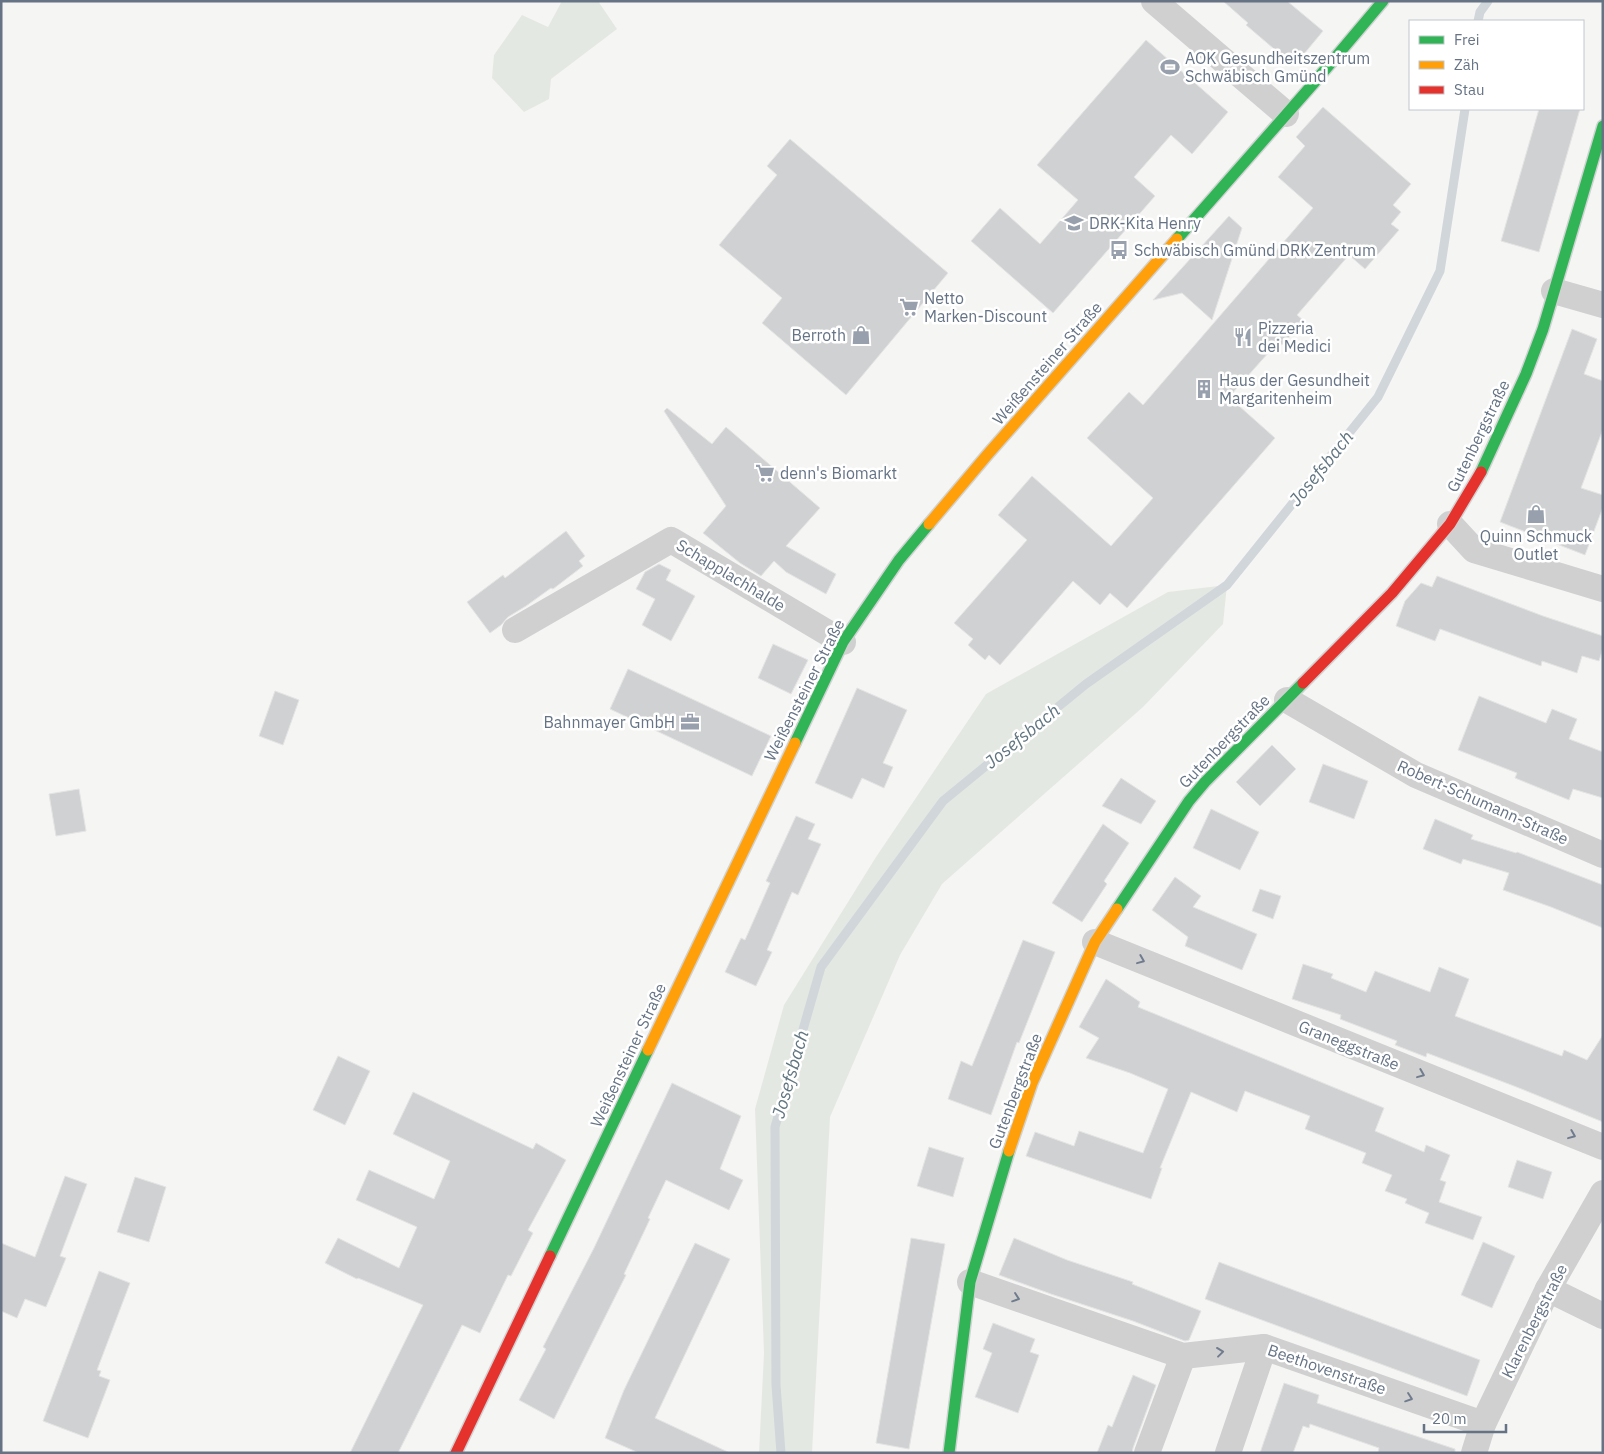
<svg xmlns="http://www.w3.org/2000/svg" width="1604" height="1454" viewBox="0 0 1604 1454" font-family="'IBM Plex Sans',sans-serif">
	<style>
		.green { fill: #e4e8e2 }
		.lines { fill: none; stroke-linecap: round; stroke-linejoin: round }
		.stream { stroke: #d0d6d9; stroke-width: 9 }
		.building { fill: #d0d1d2; stroke: #e4e4e4 }
		.fast-casing { stroke: #d1d2d3; stroke-width: 14 }
		.slow-casing { stroke: #d1d2d3; stroke-width: 14 }
		.jam-casing { stroke: #d1d2d3; stroke-width: 14 }
		.street { stroke: #d0d0d1; stroke-width: 26 }
		.fast { stroke: #30b455; stroke-width: 11 }
		.slow { stroke: #ff9f0a; stroke-width: 11 }
		.jam { stroke: #e5322d; stroke-width: 11 }
		.oneway { stroke: #707c8d }
		.labels { text-anchor: middle; dominant-baseline: central; stroke-width: 5; stroke-linejoin: round; paint-order: stroke }
		.poi-label { font-size: 16px; fill: #657385; stroke: #fff; text-anchor: start }
		.street-label { font-size: 16px; fill: #657385; stroke: #fff }
		.water-label { font-size: 18px; font-style: italic; fill: #617581; stroke: #fff }
	</style>
	<rect width="100%" height="100%" fill="#f5f5f4"/>
	<!-- green -->
	<g class="green">
		<polygon points="562,1 598,1 617,29 551,79 549,99 524,112 492,78 494,55 522,15 548,27"/>
		<polygon points="1227,585 1223,624 1143,707 942,884 900,955 830,1117 812,1453 759,1453 764,1353 755,1109 784,1005 876,857 986,694 1168,592"/>
	</g>
	<g class="lines">
		<!-- stream -->
		<g class="stream">
			<polyline points="1478,21 1480,12 1488,1"/>
			<polyline points="781,1453 776,1385 775,1127 821,967 943,801 1086,684 1227,585 1378,397 1440,271 1465,109"/>
		</g>
	</g>
	<!-- building -->
	<g class="building">
		<polygon points="1223,1 1287,1 1323,31 1294,66 1246,25 1248,23"/>
		<polygon points="1146,40 1228,112 1192,154 1171,135 1134,177 1155,196 1053,313 971,241 1000,208 1040,244 1078,200 1037,165"/>
		<polygon points="1323,107 1411,184 1393,205 1401,212 1391,224 1399,230 1365,269 1349,255 1297,315 1304,321 1282,345 1278,342 1229,397 1275,438 1127,608 1110,593 1100,605 1073,581 1000,665 989,655 985,660 968,645 973,639 954,623 1027,540 998,515 1032,476 1111,546 1153,498 1087,438 1129,392 1143,405 1313,208 1278,177 1305,146 1296,137"/>
		<polygon points="1539,109 1580,109 1539,252 1501,241"/>
		<polygon points="790,139 948,273 846,395 762,323 782,298 719,245 777,175 767,166"/>
		<polygon points="1229,216 1242,228 1212,320 1182,293 1153,300"/>
		<polygon points="1572,329 1597,339 1584,374 1603,381 1603,429 1581,488 1603,495 1603,507 1585,555 1500,522"/>
		<polygon points="667,408 712,444 726,427 820,508 786,546 836,574 826,594 786,572 774,561 761,576 740,563 703,533 726,506 664,411"/>
		<polygon points="566,531 585,556 579,561 583,566 553,589 551,588 526,606 508,617 501,625 490,633 467,602 503,575 505,578"/>
		<polygon points="659,564 671,570 666,580 695,596 671,641 642,625 655,599 636,589 645,572"/>
		<polygon points="1437,576 1543,616 1603,636 1603,648 1599,661 1582,656 1577,673 1542,661 1541,666 1440,629 1435,641 1396,626 1405,601 1421,583 1432,587"/>
		<polygon points="773,644 808,660 791,694 758,678"/>
		<polygon points="628,669 771,736 752,776 610,709"/>
		<polygon points="857,688 907,710 883,763 893,767 884,788 862,778 852,799 815,783"/>
		<polygon points="275,691 299,700 283,745 259,736"/>
		<polygon points="1479,696 1546,723 1552,709 1577,719 1569,739 1603,752 1603,798 1573,789 1569,800 1515,778 1517,773 1458,750"/>
		<polygon points="1272,745 1296,769 1260,806 1236,782"/>
		<polygon points="1323,764 1368,781 1354,819 1309,802"/>
		<polygon points="1121,778 1156,801 1141,824 1102,806"/>
		<polygon points="79,789 86,831 56,836 49,794"/>
		<polygon points="1211,809 1259,832 1240,870 1193,848"/>
		<polygon points="796,816 815,824 808,839 821,844 798,895 792,892 767,950 772,952 756,986 725,972 741,938 745,940 770,883 766,881"/>
		<polygon points="1435,819 1473,835 1471,839 1516,853 1517,852 1603,885 1603,928 1551,907 1503,890 1509,873 1463,859 1461,864 1423,849"/>
		<polygon points="1103,824 1129,843 1104,881 1107,884 1082,922 1052,903"/>
		<polygon points="1175,877 1201,896 1193,907 1257,934 1242,970 1185,946 1188,937 1152,910"/>
		<polygon points="1260,889 1281,896 1273,919 1252,911"/>
		<polygon points="1023,940 1055,952 1019,1043 1017,1042 991,1115 948,1099 961,1061 972,1066"/>
		<polygon points="1303,964 1333,974 1331,978 1366,992 1375,971 1430,992 1439,967 1469,979 1455,1016 1562,1056 1564,1050 1587,1060 1603,1035 1603,1122 1514,1086 1427,1053 1426,1057 1395,1045 1397,1041 1340,1019 1341,1015 1292,999"/>
		<polygon points="1106,979 1140,1002 1138,1007 1384,1108 1375,1131 1424,1152 1426,1145 1450,1155 1440,1180 1446,1182 1439,1202 1482,1217 1473,1240 1425,1223 1429,1213 1405,1203 1407,1199 1385,1191 1392,1175 1362,1163 1366,1153 1305,1129 1310,1116 1245,1091 1237,1112 1191,1092 1160,1168 1162,1168 1151,1199 1026,1156 1035,1132 1074,1146 1079,1131 1143,1153 1168,1089 1130,1073 1086,1058 1099,1038 1079,1027"/>
		<polygon points="338,1056 370,1071 345,1125 313,1110"/>
		<polygon points="672,1083 741,1116 720,1169 743,1180 729,1210 666,1180 648,1218 650,1219 624,1274 626,1275 554,1419 519,1400 546,1349 543,1347 594,1248"/>
		<polygon points="413,1092 533,1149 536,1143 566,1160 528,1230 533,1233 511,1276 508,1275 480,1333 462,1325 398,1453 350,1453 423,1305 358,1278 357,1279 325,1263 338,1238 399,1268 417,1227 356,1200 369,1170 434,1199 450,1161 393,1134"/>
		<polygon points="929,1147 964,1158 953,1197 917,1186"/>
		<polygon points="1517,1160 1552,1172 1543,1199 1508,1187"/>
		<polygon points="65,1176 87,1184 60,1256 66,1258 46,1307 25,1299 17,1318 1,1311 1,1243 35,1257"/>
		<polygon points="135,1177 166,1187 149,1242 117,1232"/>
		<polygon points="911,1238 945,1244 909,1449 876,1443"/>
		<polygon points="1014,1238 1067,1260 1133,1282 1132,1284 1201,1311 1189,1340 1185,1341 1133,1321 1051,1294 999,1275"/>
		<polygon points="1483,1242 1515,1256 1492,1308 1461,1295"/>
		<polygon points="695,1243 730,1259 655,1418 730,1453 639,1453 605,1438 624,1390"/>
		<polygon points="1219,1262 1480,1360 1467,1396 1205,1299"/>
		<polygon points="99,1271 130,1283 97,1370 101,1371 99,1376 110,1380 88,1438 43,1421"/>
		<polygon points="993,1323 1035,1339 1030,1352 1039,1355 1018,1413 975,1397 992,1353 983,1349"/>
		<polygon points="1133,1375 1156,1385 1133,1448 1132,1453 1097,1453 1108,1425 1112,1427"/>
		<polygon points="1284,1383 1319,1395 1317,1403 1455,1449 1455,1453 1378,1453 1379,1448 1310,1424 1309,1428 1303,1426 1293,1453 1260,1453"/>
	</g>
	<g class="lines">
		<!-- fast casing -->
		<g class="fast-casing">
			<g id="fast">
				<polyline points="1177,239 1313,84 1383,1"/>
				<polyline points="1481,472 1526,374 1543,329 1603,126"/>
				<polyline points="795,743 843,642 899,560 929,524"/>
				<polyline points="1117,909 1189,801 1205,782 1303,683"/>
				<polyline points="550,1256 648,1050"/>
				<polyline points="949,1453 970,1282 1009,1151"/>
			</g>
		</g>
		<!-- slow casing -->
		<g class="slow-casing">
			<g id="slow">
				<polyline points="929,524 988,454 1177,239"/>
				<polyline points="648,1050 795,743"/>
				<polyline points="1009,1151 1032,1083 1095,942 1117,909"/>
			</g>
		</g>
		<!-- jam casing -->
		<g class="jam-casing">
			<g id="jam">
				<polyline points="1303,683 1392,593 1450,524 1481,472"/>
				<polyline points="456,1453 550,1256"/>
			</g>
		</g>
		<!-- street -->
		<g class="street">
			<polyline points="1154,1 1286,114"/>
			<polyline points="1554,291 1603,305"/>
			<polyline points="1450,524 1474,550 1603,589"/>
			<polyline points="515,630 671,540 843,642"/>
			<polyline points="1287,700 1416,775 1603,855"/>
			<polyline points="1095,942 1603,1147"/>
			<polyline points="970,1282 1183,1356 1264,1347 1483,1424"/>
			<polyline points="1548,1289 1603,1316"/>
			<polyline points="1147,1453 1183,1356"/>
			<polyline points="1228,1453 1264,1347"/>
			<polyline points="1474,1453 1483,1424 1548,1289 1603,1193"/>
		</g>
		<!-- fast -->
		<use href="#fast" class="fast"/>
		<!-- slow -->
		<use href="#slow" class="slow"/>
		<!-- jam -->
		<use href="#jam" class="jam"/>
	</g>
	<!-- one-way arrows -->
	<defs><path id="oneway-chevron" d="M-2-3.5L2.5 0L-2 3.5" fill="none" stroke-width="1.6" stroke-linecap="round" stroke-linejoin="round" transform="scale(1.25)"/></defs>
	<g class="oneway">
		<use href="#oneway-chevron" transform="translate(1141 960) rotate(22)"/>
		<use href="#oneway-chevron" transform="translate(1421 1074) rotate(22)"/>
		<use href="#oneway-chevron" transform="translate(1572 1135) rotate(22)"/>
		<use href="#oneway-chevron" transform="translate(1016 1298) rotate(19)"/>
		<use href="#oneway-chevron" transform="translate(1220 1352) rotate(-7)"/>
		<use href="#oneway-chevron" transform="translate(1409 1398) rotate(19)"/>
	</g>
	<!-- icons -->
	<defs>
		<g id="stadium-bare" transform="scale(1.5)"><path d="M0-5a6.5 5 0 1 0 0 10a6.5 5 0 1 0 0-10ZM-3.5-1.8h7v3.6h-7Z" fill="#97a0ac" stroke="#fff" stroke-width="2.5" paint-order="stroke"/></g>
		<g id="school-bare" transform="scale(1.5)"><path d="M0-5L7-2L0 1L-7-2ZM-4 1L0 2.5L4 1V4Q0 6-4 4Z" fill="#97a0ac" stroke="#fff" stroke-width="2.5" paint-order="stroke"/></g>
		<g id="bus-bare" transform="scale(1.5)"><path d="M-5-6H5V4H4V6H2V4H-2V6H-4V4H-5ZM-3.5-4V0h7V-4ZM-3.5 1.2v1.5H-2V1.2ZM2 1.2v1.5H3.5V1.2Z" fill="#97a0ac" stroke="#fff" stroke-width="2.5" paint-order="stroke"/></g>
		<g id="supermarket-bare" transform="scale(1.5)"><path d="M-6-5.5h2.5l.6 2H6L4.5 2H-2.5L-4.4-4H-6ZM-1.5 3.2a1.3 1.3 0 1 0 .1 0ZM3 3.2a1.3 1.3 0 1 0 .1 0Z" fill="#97a0ac" stroke="#fff" stroke-width="2.5" paint-order="stroke"/></g>
		<g id="shop-bare" transform="scale(1.5)"><path d="M-5-2.5h2.3a2.7 3.5 0 0 1 5.4 0H5L5.5 6h-11ZM-1.5-2.5h3a1.5 2.3 0 0 0-3 0Z" fill="#97a0ac" stroke="#fff" stroke-width="2.5" paint-order="stroke"/></g>
		<g id="restaurant-bare" transform="scale(1.5)"><path d="M-5-6h1v4h1v-4h1v4h1v-4h1v5L-1.5 .5V6h-2V.5L-5-1ZM5-6V6H3V1.5H1.5Q1.5-4 5-6Z" fill="#97a0ac" stroke="#fff" stroke-width="2.5" paint-order="stroke"/></g>
		<g id="building-bare" transform="scale(1.5)"><path d="M-4-6H4V6H1V3H-1V6H-4ZM-2.5-4.3h1.7v1.8h-1.7ZM.8-4.3h1.7v1.8H.8ZM-2.5-1h1.7V.8h-1.7ZM.8-1h1.7V.8H.8Z" fill="#97a0ac" stroke="#fff" stroke-width="2.5" paint-order="stroke"/></g>
		<g id="office-bare" transform="scale(1.5)"><path d="M-6-3h4V-5.5h4V-3h4V5H-6ZM-1-4.5V-3h2v-1.5ZM-6 0V1H6V0Z" fill="#97a0ac" stroke="#fff" stroke-width="2.5" paint-order="stroke"/></g>
	</defs>
	<g fill-rule="evenodd">
		<use href="#stadium-bare" x="1170" y="67"/>
		<use href="#school-bare" x="1074" y="223"/>
		<use href="#bus-bare" x="1119" y="250"/>
		<use href="#supermarket-bare" x="909" y="307"/>
		<use href="#shop-bare" x="861" y="335"/>
		<use href="#restaurant-bare" x="1243" y="337"/>
		<use href="#building-bare" x="1204" y="389"/>
		<use href="#supermarket-bare" x="765" y="473"/>
		<use href="#shop-bare" x="1536" y="514"/>
		<use href="#office-bare" x="690" y="722"/>
	</g>
	<g class="labels">
		<!-- poi labels -->
		<g class="poi-label">
			<text x="1185" y="58">AOK Gesundheitszentrum<tspan x="1185" dy="18">Schwäbisch Gmünd</tspan></text>
			<text x="1089" y="223">DRK-Kita Henry</text>
			<text x="1134" y="250">Schwäbisch Gmünd DRK Zentrum</text>
			<text x="924" y="298">Netto<tspan x="924" dy="18">Marken-Discount</tspan></text>
			<text x="1258" y="328">Pizzeria<tspan x="1258" dy="18">dei Medici</tspan></text>
			<text x="846" y="335" text-anchor="end">Berroth</text>
			<text x="1219" y="380">Haus der Gesundheit<tspan x="1219" dy="18">Margaritenheim</tspan></text>
			<text x="780" y="473">denn's Biomarkt</text>
			<text x="1536" y="536" text-anchor="middle">Quinn Schmuck<tspan x="1536" dy="18">Outlet</tspan></text>
			<text x="675" y="722" text-anchor="end">Bahnmayer GmbH</text>
		</g>
		<!-- street labels -->
		<g class="street-label">
			<text transform="translate(1047 363) rotate(-49)">Weißensteiner Straße</text>
			<text transform="translate(1478 436) rotate(-64)">Gutenbergstraße</text>
			<text transform="translate(731 575) rotate(31)">Schapplachhalde</text>
			<text transform="translate(804 690) rotate(-63)">Weißensteiner Straße</text>
			<text transform="translate(1224 741) rotate(-46)">Gutenbergstraße</text>
			<text transform="translate(1483 802) rotate(24)">Robert-Schumann-Straße</text>
			<text transform="translate(1349 1045) rotate(22)">Graneggstraße</text>
			<text transform="translate(628 1055) rotate(-65)">Weißensteiner Straße</text>
			<text transform="translate(1015 1091) rotate(-69)">Gutenbergstraße</text>
			<text transform="translate(1534 1321) rotate(-63)">Klarenbergstraße</text>
			<text transform="translate(1327 1369) rotate(19)">Beethovenstraße</text>
		</g>
		<!-- water labels -->
		<g class="water-label">
			<text transform="translate(1321 468) rotate(-51)">Josefsbach</text>
			<text transform="translate(1022 736) rotate(-39)">Josefsbach</text>
			<text transform="translate(790 1074) rotate(-74)">Josefsbach</text>
		</g>
	</g>
	<!-- border -->
	<rect width="1604" height="1454" fill="none" stroke="#657385" stroke-width="5"/>
	<!-- legend -->
	<rect x="1409" y="20" width="175" height="90" fill="#ffffff" stroke="#c1c7ce"/>
	<rect x="1419" y="36" width="25" height="8" fill="#30b455" stroke="#c1c7ce"/>
	<text x="1454" y="45" font-size="15" fill="#657385">Frei</text>
	<rect x="1419" y="61" width="25" height="8" fill="#ff9f0a" stroke="#c1c7ce"/>
	<text x="1454" y="70" font-size="15" fill="#657385">Zäh</text>
	<rect x="1419" y="86" width="25" height="8" fill="#e5322d" stroke="#c1c7ce"/>
	<text x="1454" y="95" font-size="15" fill="#657385">Stau</text>
	<!-- scale -->
	<path d="M1424 1424v8h82v-8" fill="none" stroke="#657385" stroke-width="2.5"/>
	<text x="1432" y="1424" font-size="15" fill="#657385" stroke="#ffffff" stroke-width="4" paint-order="stroke">20 m</text>
</svg>
